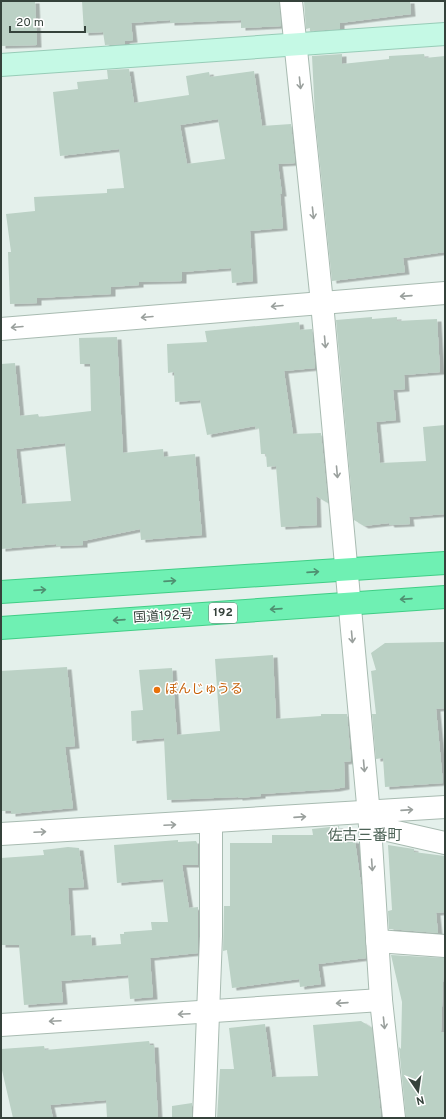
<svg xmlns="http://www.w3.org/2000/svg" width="446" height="1119" viewBox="0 0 446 1119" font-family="Overpass,'Noto Sans JP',sans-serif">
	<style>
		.building { fill: #bbd1c5; fill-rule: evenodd; filter: url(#shadow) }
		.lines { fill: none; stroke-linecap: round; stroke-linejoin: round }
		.street-casing { stroke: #a8bbb1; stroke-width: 24 }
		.secondary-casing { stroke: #97ccb7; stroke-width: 24 }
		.highway-casing { stroke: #40ce86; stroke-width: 24 }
		.street { stroke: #fff; stroke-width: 22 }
		.secondary { stroke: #c5f9e5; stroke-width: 22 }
		.highway { stroke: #6ff0b3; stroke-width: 22 }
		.oneway { stroke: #9aa09d }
		.oneway2 { stroke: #4f9071 }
		.food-dot { fill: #e8710a; stroke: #fff; stroke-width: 1.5 }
		.labels { text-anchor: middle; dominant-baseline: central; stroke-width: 3; stroke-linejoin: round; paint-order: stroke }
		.shield { fill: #fff; stroke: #727b76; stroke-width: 1 }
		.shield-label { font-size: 12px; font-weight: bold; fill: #35423b }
		.street-label { font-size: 13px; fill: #35423b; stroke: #fff }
		.food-label { font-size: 13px; fill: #c56008; stroke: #fff; text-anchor: start }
		.quarter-label { font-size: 15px; fill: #4d6357; stroke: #fff }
	</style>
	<defs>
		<filter id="shadow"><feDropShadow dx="4.5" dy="2.5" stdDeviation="0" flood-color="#0004"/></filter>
	</defs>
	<rect width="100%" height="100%" fill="#e4f0eb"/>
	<!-- building -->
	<g class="building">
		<polygon points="1,1 35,1 37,45 1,46"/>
		<polygon points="82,1 279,1 281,26 241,28 241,20 170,23 170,20 131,23 133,40 125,41 125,44 105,45 103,32 84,33"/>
		<polygon points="304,1 410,1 411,14 340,23 340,29 310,31 310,28 306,29"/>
		<polygon points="342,54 342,64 389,59 389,56 424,54 425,58 445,56 445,252 403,258 405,272 332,281 315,116 312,56"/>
		<path d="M 129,69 L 134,103 L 189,95 L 186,76 L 209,72 L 210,77 L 254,71 L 262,126 L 291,124 L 295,163 L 278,164 L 282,194 L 280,194 L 283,228 L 250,231 L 253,281 L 232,283 L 231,268 L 182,272 L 182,281 L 139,282 L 139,285 L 111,287 L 111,294 L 37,298 L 37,303 L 10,304 L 8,252 L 11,252 L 6,214 L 35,211 L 34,197 L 107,193 L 107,189 L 124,188 L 119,149 L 60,156 L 53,92 L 78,89 L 77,82 L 108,79 L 107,70 ZM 218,119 L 225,159 L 187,164 L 180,125 Z"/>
		<polygon points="372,317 372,319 397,317 397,321 437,319 440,372 404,375 405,389 393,390 396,420 376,422 380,463 426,461 423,427 445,425 445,514 409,517 410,524 390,525 389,523 364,526 354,520 336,320"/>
		<polygon points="299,322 300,330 312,329 315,368 284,371 293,434 321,433 328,503 316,496 317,525 281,527 276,466 267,467 266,454 261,454 259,428 256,429 255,426 207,435 200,400 175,402 174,372 168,373 167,344 207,342 205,331"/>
		<path d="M 117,337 L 123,453 L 163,449 L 164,457 L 195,454 L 202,535 L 141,540 L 140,529 L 83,541 L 83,545 L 56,546 L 56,544 L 1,549 L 1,364 L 15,363 L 20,416 L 38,414 L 39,417 L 91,411 L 90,364 L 80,364 L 79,338 ZM 65,443 L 71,501 L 22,504 L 16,449 Z"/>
		<polygon points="445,642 445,708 436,709 443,783 385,787 383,758 376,759 372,714 376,714 371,671 376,670 371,653 385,643"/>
		<polygon points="273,655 276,719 321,716 321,714 347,714 351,761 344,762 345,787 335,789 261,794 261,796 238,798 238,797 167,800 164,738 132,741 131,711 143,710 139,670 172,668 177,735 220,731 215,659"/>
		<polygon points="67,667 75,746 65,747 73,808 11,814 11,811 1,811 1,671"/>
		<polygon points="339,826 340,834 349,833 350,840 355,841 362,891 366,958 318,964 321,984 300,987 299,979 232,988 227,950 223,951 224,906 230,906 230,843 272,843 272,835 313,835 312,829"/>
		<polygon points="178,840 178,842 196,841 198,845 198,865 182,865 189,908 198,907 198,953 150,958 153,997 130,999 128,975 61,981 63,1002 24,1005 19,945 1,945 1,858 44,855 43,850 68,847 79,848 84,887 68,888 71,936 91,935 92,946 121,944 120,934 124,934 124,932 152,930 151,922 168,922 163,879 117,883 114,845"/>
		<polygon points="388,845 414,849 414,852 445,856 445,912 436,913 438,933 389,929 388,911 392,910"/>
		<polygon points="391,955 444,958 441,1032 445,1033 445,1118 406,1118 399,1047 401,1049 402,1002"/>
		<polygon points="361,1021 372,1028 381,1118 217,1118 220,1069 234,1069 229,1028 265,1024 272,1077 318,1076 313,1025"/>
		<polygon points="149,1041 150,1045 154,1045 158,1118 107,1118 106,1100 50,1105 53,1118 13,1118 1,1066 1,1049 44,1046 45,1050"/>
		<polygon points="192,1103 192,1118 172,1118 172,1106"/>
	</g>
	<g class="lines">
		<!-- street casing -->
		<g class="street-casing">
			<g id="street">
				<polyline points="291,1 322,303 370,826 381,1000 394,1118"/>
				<polyline points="1,329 445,293"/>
				<polyline points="370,826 445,843"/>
				<polyline points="1,834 445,807"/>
				<polyline points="377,941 445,946"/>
				<polyline points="1,1025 381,1000"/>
				<polyline points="204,1118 211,936 211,822"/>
			</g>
		</g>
		<!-- secondary casing -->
		<g class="secondary-casing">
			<polyline id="secondary" points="1,65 445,34"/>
		</g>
		<!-- highway casing -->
		<g class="highway-casing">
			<g id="highway">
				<polyline points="1,592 445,563"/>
				<polyline points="1,628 445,597"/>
			</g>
		</g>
		<!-- street -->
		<use href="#street" class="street"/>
		<!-- secondary -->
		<use href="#secondary" class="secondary"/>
		<!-- highway -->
		<use href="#highway" class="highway"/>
	</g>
	<!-- one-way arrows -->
	<defs><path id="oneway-shaft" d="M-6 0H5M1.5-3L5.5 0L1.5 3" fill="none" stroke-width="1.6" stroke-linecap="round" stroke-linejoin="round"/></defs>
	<g class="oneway">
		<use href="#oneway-shaft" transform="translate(300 83) rotate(84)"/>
		<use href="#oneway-shaft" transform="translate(313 213) rotate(84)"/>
		<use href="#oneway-shaft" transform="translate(406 296) rotate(176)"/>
		<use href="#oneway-shaft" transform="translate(277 306) rotate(175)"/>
		<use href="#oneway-shaft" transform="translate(147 317) rotate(175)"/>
		<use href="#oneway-shaft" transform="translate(17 327) rotate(175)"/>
		<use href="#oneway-shaft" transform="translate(325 342) rotate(85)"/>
		<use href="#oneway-shaft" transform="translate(337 472) rotate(85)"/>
		<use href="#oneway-shaft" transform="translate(352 637) rotate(85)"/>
		<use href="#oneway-shaft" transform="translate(364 766) rotate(85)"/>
		<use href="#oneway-shaft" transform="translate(407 810) rotate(-4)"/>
		<use href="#oneway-shaft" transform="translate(300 817) rotate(-4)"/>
		<use href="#oneway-shaft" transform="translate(170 825) rotate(-3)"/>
		<use href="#oneway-shaft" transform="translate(40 832) rotate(-3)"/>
		<use href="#oneway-shaft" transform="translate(372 865) rotate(86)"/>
		<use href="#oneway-shaft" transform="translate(342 1003) rotate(176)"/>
		<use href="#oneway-shaft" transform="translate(184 1014) rotate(177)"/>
		<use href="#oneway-shaft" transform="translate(55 1021) rotate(177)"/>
		<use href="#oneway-shaft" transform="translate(384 1023) rotate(84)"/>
	</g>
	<g class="oneway2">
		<use href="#oneway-shaft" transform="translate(313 572) rotate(-4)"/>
		<use href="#oneway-shaft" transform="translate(170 581) rotate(-4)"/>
		<use href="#oneway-shaft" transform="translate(40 590) rotate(-4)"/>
		<use href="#oneway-shaft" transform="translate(406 599) rotate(176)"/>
		<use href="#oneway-shaft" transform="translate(276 609) rotate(176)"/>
		<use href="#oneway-shaft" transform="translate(119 620) rotate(176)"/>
	</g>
	<!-- markers -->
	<circle class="food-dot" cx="157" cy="690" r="4"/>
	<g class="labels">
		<!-- shield labels -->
		<rect class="shield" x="209" y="603" width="28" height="20" rx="3"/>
		<g class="shield-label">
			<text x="223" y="613">192</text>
		</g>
		<!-- street labels -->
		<g class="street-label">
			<text transform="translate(163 617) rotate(-4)">国道192号</text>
		</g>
		<!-- food labels -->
		<g class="food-label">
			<text x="165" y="690">ぼんじゅうる</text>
		</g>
		<!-- quarter labels -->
		<g class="quarter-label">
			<text x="365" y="836">佐古三番町</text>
		</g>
	</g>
	<!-- border -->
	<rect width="446" height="1119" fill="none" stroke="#35423b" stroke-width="4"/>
	<!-- north arrow -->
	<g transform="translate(418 1091) rotate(167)" stroke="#ffffff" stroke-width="3" paint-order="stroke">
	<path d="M0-3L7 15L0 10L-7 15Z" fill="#35423b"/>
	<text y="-6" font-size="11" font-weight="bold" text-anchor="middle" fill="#35423b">N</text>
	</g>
	<!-- scale -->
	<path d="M10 26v6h75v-6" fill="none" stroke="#35423b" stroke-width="2"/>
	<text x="16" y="26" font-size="12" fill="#35423b" stroke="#ffffff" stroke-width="3" paint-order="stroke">20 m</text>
</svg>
